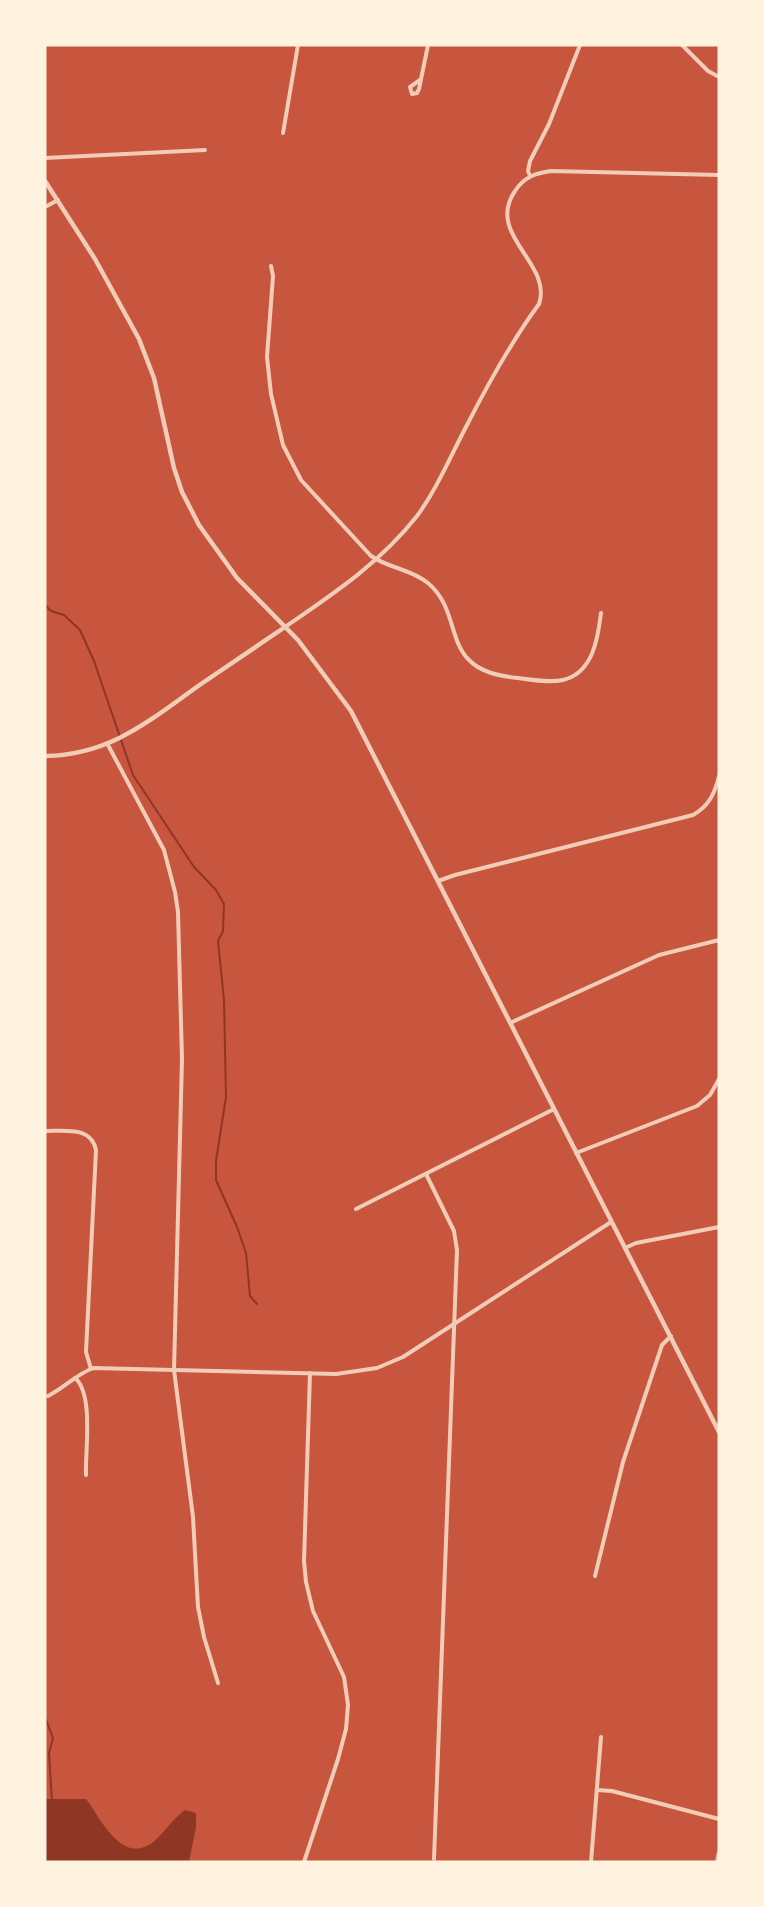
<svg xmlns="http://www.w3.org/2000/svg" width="764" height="1907" viewBox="0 0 764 1907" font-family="'IBM Plex Sans',sans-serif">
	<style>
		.water { fill: #8f3625 }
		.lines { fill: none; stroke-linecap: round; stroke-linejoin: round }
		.stream { stroke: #8f3625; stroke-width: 2 }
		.minor { stroke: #f1ccb7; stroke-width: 4 }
		.tertiary { stroke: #f1ccb7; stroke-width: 4.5 }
	</style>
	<rect width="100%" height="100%" fill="#c8553d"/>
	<!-- water -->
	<path class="water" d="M 45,1799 L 86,1799 C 100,1817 121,1865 152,1843 C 164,1834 172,1819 185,1810 L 196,1813 L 196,1827 L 189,1862 L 45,1862 Z"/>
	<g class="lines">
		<!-- stream -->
		<g class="stream">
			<polyline points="45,605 51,611 64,615 80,630 94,661 133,775 194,867 216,890 224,904 223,931 218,941 224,1000 226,1097 216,1161 216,1180 237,1227 246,1253 250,1296 257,1304"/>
			<polyline points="45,1717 53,1738 49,1753 52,1802"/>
		</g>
		<!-- minor -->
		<g class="minor">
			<polyline points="682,45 708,71 719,77"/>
			<polyline points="420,80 410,87 412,94 417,93 419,89 428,45"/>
			<polyline points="283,133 298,45"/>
			<polyline points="45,158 205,150"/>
			<polyline points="530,176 528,171 530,161 549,124 580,45"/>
			<polyline points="45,207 58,200"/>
			<path d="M 271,266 L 273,276 L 267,357 L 271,394 L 283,445 L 301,480 L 371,556 C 388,568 411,569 428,583 C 455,606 449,639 468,659 C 481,673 500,676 518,678 C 532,680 549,683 563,680 C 593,673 598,638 601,613"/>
			<path d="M 285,627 C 333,594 380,563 417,516 C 437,489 451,455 467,425 C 489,382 511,342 539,304 C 553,263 485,235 515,191 C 524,177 536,173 551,171 L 719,175"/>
			<polyline points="108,745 164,850 175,892 178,912 182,1059 174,1370 193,1517 198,1607 204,1637 218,1683"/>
			<path d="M 438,881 L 455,875 L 693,815 C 709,806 715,793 719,776"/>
			<polyline points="510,1023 659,955 719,940"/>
			<path d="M 45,1131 C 64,1131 91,1126 96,1150 L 86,1352 L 91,1369"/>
			<polyline points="576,1153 697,1106 710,1095 719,1079"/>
			<polyline points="426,1174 454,1231 457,1250 434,1859"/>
			<polyline points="356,1209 554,1109"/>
			<polyline points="625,1248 636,1243 719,1227"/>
			<path d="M 75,1378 C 94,1394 85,1451 86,1475"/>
			<path d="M 48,1396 C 64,1388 77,1374 93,1368 L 336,1374 L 377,1368 L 403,1357 L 611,1222"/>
			<polyline points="595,1576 623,1462 662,1345 671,1336"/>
			<polyline points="597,1790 612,1791 719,1819"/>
			<polyline points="304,1862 338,1759 346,1729 348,1705 344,1677 313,1611 306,1582 304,1561 310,1373"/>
			<polyline points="591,1862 601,1737"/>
			<polyline points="717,1862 719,1852"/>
		</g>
		<!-- tertiary -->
		<g class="tertiary">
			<polyline points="45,181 95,259 139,339 154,378 174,468 182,492 199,525 237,578 298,640 351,711 719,1432"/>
			<path d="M 45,756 C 111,755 150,720 201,684 C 229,665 257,646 285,627"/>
		</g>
	</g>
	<!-- border -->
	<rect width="764" height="1907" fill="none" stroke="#fff3e0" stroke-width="93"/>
</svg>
